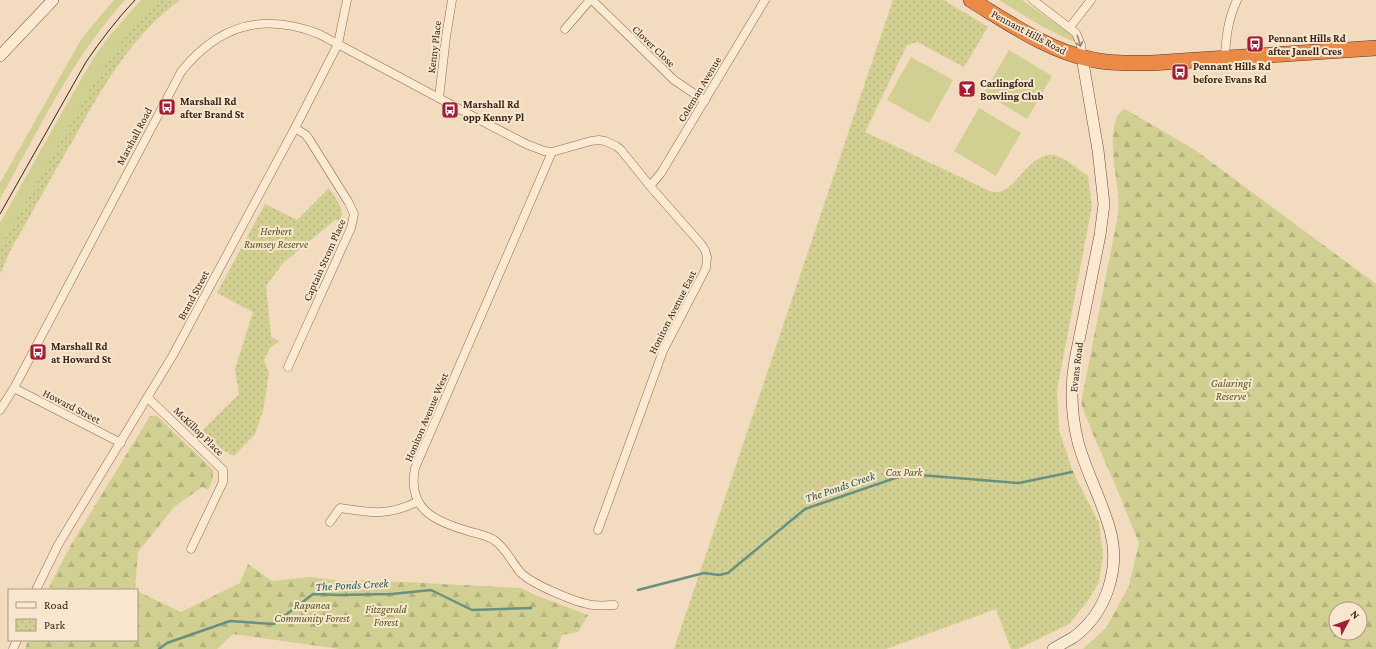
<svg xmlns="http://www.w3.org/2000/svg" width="1376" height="649" viewBox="0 0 1376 649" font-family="'Crimson Pro',serif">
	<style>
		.grass { fill: #d1cf91 }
		.forest { fill: url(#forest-firs); fill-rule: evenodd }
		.park { fill: url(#park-dots) }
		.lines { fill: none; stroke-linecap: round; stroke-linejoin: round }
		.stream { stroke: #689181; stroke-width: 2.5 }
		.street-casing { stroke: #8c6a55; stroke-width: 9 }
		.secondary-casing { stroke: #6d4b38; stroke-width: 12 }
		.highway-casing { stroke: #59392a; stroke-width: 16 }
		.street { stroke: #fce9d2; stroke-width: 8 }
		.secondary { stroke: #fce9d2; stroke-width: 11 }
		.highway { stroke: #ea8a46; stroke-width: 15 }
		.tram { stroke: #3a251b; stroke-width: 1 }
		.oneway { stroke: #9b8776 }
		.labels { text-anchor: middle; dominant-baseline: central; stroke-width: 4; stroke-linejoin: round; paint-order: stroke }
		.street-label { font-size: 11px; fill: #3a251b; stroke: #f8e6ce }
		.poi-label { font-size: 11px; font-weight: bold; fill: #3a251b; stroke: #f8e6ce; text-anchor: start }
		.park-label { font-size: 11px; font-style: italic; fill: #525820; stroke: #f8e6ce }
		.water-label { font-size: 12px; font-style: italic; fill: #295b50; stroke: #f8e6ce }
	</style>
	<defs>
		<pattern id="forest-firs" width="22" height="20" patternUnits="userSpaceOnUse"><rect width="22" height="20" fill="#d1cf91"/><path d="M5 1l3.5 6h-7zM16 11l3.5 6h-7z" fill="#b4b27c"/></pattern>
		<pattern id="park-dots" width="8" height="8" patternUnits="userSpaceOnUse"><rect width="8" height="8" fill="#d1cf91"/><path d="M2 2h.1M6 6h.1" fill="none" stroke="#b4b27c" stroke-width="1.8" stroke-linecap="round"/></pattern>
	</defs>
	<rect width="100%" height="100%" fill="#f2dbbe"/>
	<!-- grass -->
	<g class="grass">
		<path d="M 114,0 L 125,0 C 72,58 38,131 0,199 L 0,183 L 82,38 Z"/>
		<polygon points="141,0 160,0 143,17 94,82 0,247 0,223 65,107 93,59 110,35"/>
		<polygon points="999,0 1022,0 1074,36 1075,41 1072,41 1043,27"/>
		<polygon points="1009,50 1052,76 1027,119 984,93"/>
		<polygon points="911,57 953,80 929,123 887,100"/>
		<polygon points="979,108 1021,133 996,176 954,151"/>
	</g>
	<!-- forest -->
	<g class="forest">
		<path d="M 1125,109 L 1195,150 L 1376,284 L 1376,649 L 1083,649 L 1106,628 L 1129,586 L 1139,543 L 1115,484 L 1094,437 L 1081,403 L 1118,215 C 1118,208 1119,200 1118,193 C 1116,173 1104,120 1125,109 ZM 1336,609 L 1360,609 L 1360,633 L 1336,633 Z"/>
		<polygon points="150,416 157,416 213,470 213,478 208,490 202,487 174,507 138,552 135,590 48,590 54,577 72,543"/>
		<polygon points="248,564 272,581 309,577 336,580 343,582 364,580 521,588 535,595 588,615 578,632 562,635 557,649 340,649 233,634 217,649 25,649 28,640 137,640 137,591 181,612 240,583"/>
	</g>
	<!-- park -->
	<g class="park">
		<path d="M 160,0 L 180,0 C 131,36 102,88 73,140 C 52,176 32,212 11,249 L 0,274 L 0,247 L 94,82 L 119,45 L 143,17 Z"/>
		<path d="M 893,0 L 944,0 L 988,27 L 964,67 L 917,42 L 907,45 L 865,132 L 990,191 C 994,192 998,193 1002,191 C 1018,185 1035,148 1057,156 C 1068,160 1079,170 1088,176 L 1092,206 L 1057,390 L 1059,430 L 1073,472 L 1099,523 L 1103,556 L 1099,582 L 1087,602 L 1069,624 L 1018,649 L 1011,649 L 996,609 L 886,649 L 674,649 Z"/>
		<path d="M 329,188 C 335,198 346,209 340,221 L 335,220 L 283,263 L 266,286 L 271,337 L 279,341 L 270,348 L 264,360 L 269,373 L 263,411 L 255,434 L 234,456 L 221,449 L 202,431 L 239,394 L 235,369 L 253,312 L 217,293 L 265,204 L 297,220 Z"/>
	</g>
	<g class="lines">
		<!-- stream -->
		<g class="stream">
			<polyline points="638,590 704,573 719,575 728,573 805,509 907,474 1019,483 1072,472"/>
			<polyline points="159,649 167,643 230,621 274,624 313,594 338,595 392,594 431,590 472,610 531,608"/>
		</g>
		<!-- street casing -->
		<g class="street-casing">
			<g id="street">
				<polyline points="592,0 674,80 705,101"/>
				<polyline points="1033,0 1076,33 1081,45 1082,57"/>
				<polyline points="1070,27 1091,0"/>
				<polyline points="565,29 590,0"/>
				<path d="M 1225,58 C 1226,37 1228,19 1237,0"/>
				<polyline points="439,98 446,37 452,0"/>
				<path d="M 552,152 L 415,468 C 407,509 434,521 468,531 C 477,534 486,535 494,540 C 506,548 512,563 521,573 C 532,584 576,603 593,605 C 600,606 607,605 614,605"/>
				<polyline points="650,186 661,173 765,0"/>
				<polyline points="288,367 351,228 354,214 349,203 309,139 306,135 295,128"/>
				<polyline points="14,388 121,443"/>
				<polyline points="148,398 223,470 223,482 191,549"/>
				<path d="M 0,410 L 14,388 L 181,72 C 218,25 263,12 319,34 L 478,119 L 526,144 L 544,151 L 552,152 L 591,141 L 599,140 L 605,141 L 616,146 L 621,150 L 650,186 L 701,244 L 705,250 L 707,257 L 706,268 L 663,351 L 598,530"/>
				<path d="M 330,522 L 340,508 C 372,513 387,516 417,502"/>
				<polyline points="36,590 58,545 173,355 295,128 338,44 347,0"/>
				<polyline points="13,649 17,640"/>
			</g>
		</g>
		<!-- secondary casing -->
		<g class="secondary-casing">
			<g id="secondary">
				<polyline points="0,56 53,0"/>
				<path d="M 1053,649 C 1060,645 1067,641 1074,637 C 1106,613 1121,569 1110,530 C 1102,500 1086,472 1078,442 C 1071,414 1070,388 1075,360 L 1100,235 L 1104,204 L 1098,150 L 1082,57"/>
			</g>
		</g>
		<!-- highway casing -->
		<g class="highway-casing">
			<path id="highway" d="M 971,0 C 1009,23 1050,52 1094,60 C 1113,64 1133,63 1152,63 L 1376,48"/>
		</g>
		<!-- street -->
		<use href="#street" class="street"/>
		<!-- secondary -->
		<use href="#secondary" class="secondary"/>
		<!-- highway -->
		<use href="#highway" class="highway"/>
		<!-- tram -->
		<path class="tram" d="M 0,214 L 86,62 C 101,40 117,19 135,0"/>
	</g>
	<!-- one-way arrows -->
	<defs><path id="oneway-shaft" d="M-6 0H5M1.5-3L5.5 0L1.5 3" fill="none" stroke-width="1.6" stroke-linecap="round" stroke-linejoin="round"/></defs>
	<use class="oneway" href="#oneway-shaft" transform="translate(1079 41) rotate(73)"/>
	<!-- icons -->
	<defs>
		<g id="bus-square" transform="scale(0.9)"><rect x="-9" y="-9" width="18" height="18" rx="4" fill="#a01f33" stroke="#f8e6ce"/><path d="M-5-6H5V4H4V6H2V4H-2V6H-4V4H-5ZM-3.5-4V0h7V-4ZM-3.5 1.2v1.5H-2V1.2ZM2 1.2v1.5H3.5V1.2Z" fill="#fff"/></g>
		<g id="bar-square" transform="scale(0.9)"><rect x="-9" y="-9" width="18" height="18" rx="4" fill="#a01f33" stroke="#f8e6ce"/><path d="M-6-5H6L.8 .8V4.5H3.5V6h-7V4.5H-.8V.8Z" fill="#fff"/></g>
	</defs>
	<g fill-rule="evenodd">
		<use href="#bus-square" x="1255" y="44"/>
		<use href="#bus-square" x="1180" y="72"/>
		<use href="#bar-square" x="967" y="89"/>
		<use href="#bus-square" x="167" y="107"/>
		<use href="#bus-square" x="450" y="110"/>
		<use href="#bus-square" x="38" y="352"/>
	</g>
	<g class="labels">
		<!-- street labels -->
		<g class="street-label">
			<text transform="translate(1029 32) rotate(28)">Pennant Hills Road</text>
			<text transform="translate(654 46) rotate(44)">Clover Close</text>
			<text transform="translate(434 47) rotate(-83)">Kenny Place</text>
			<text transform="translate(699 89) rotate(-59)">Coleman Avenue</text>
			<text transform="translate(134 136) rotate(-62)">Marshall Road</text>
			<text transform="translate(324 260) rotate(-66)">Captain Strom Place</text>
			<text transform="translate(193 295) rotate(-62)">Brand Street</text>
			<text transform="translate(672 312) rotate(-63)">Honiton Avenue East</text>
			<text transform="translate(1076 367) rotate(-83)">Evans Road</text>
			<text transform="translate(72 406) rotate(27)">Howard Street</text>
			<text transform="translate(426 417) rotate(-67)">Honiton Avenue West</text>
			<text transform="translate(199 431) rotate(44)">McKillop Place</text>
		</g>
		<!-- poi labels -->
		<g class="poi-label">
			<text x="1268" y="38">Pennant Hills Rd<tspan x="1268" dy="13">after Janell Cres</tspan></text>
			<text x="1193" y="66">Pennant Hills Rd<tspan x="1193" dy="13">before Evans Rd</tspan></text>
			<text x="980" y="83">Carlingford<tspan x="980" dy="13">Bowling Club</tspan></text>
			<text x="180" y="101">Marshall Rd<tspan x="180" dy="13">after Brand St</tspan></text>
			<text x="463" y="104">Marshall Rd<tspan x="463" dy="13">opp Kenny Pl</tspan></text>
			<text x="51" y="346">Marshall Rd<tspan x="51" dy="13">at Howard St</tspan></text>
		</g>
		<!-- park labels -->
		<g class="park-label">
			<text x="276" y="231">Herbert<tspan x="276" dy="13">Rumsey Reserve</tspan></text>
			<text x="1231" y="383">Galaringi<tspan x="1231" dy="13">Reserve</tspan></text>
			<text x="904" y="472">Cox Park</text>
			<text x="312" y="605">Rapanea<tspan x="312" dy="13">Community Forest</tspan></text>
			<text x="386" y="609">Fitzgerald<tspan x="386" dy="13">Forest</tspan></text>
		</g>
		<!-- water labels -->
		<g class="water-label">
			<text transform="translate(840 487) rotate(-19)">The Ponds Creek</text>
			<text transform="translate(352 585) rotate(-3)">The Ponds Creek</text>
		</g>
	</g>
	<!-- legend -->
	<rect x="8" y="589" width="130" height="52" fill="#f8e6ce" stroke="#ac9986"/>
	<rect x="16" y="602" width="20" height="6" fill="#fce9d2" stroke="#ac9986"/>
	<text x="44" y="609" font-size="12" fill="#3a251b">Road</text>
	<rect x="16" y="619" width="20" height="12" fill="url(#park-dots)" stroke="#ac9986"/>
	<text x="44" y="629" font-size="12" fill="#3a251b">Park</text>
	<!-- north arrow -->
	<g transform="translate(1348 621) rotate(49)"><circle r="19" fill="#f8e6ce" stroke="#ac9986"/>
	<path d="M0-3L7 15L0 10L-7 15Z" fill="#a01f33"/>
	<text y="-6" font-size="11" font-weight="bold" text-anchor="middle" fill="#3a251b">N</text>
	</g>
</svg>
